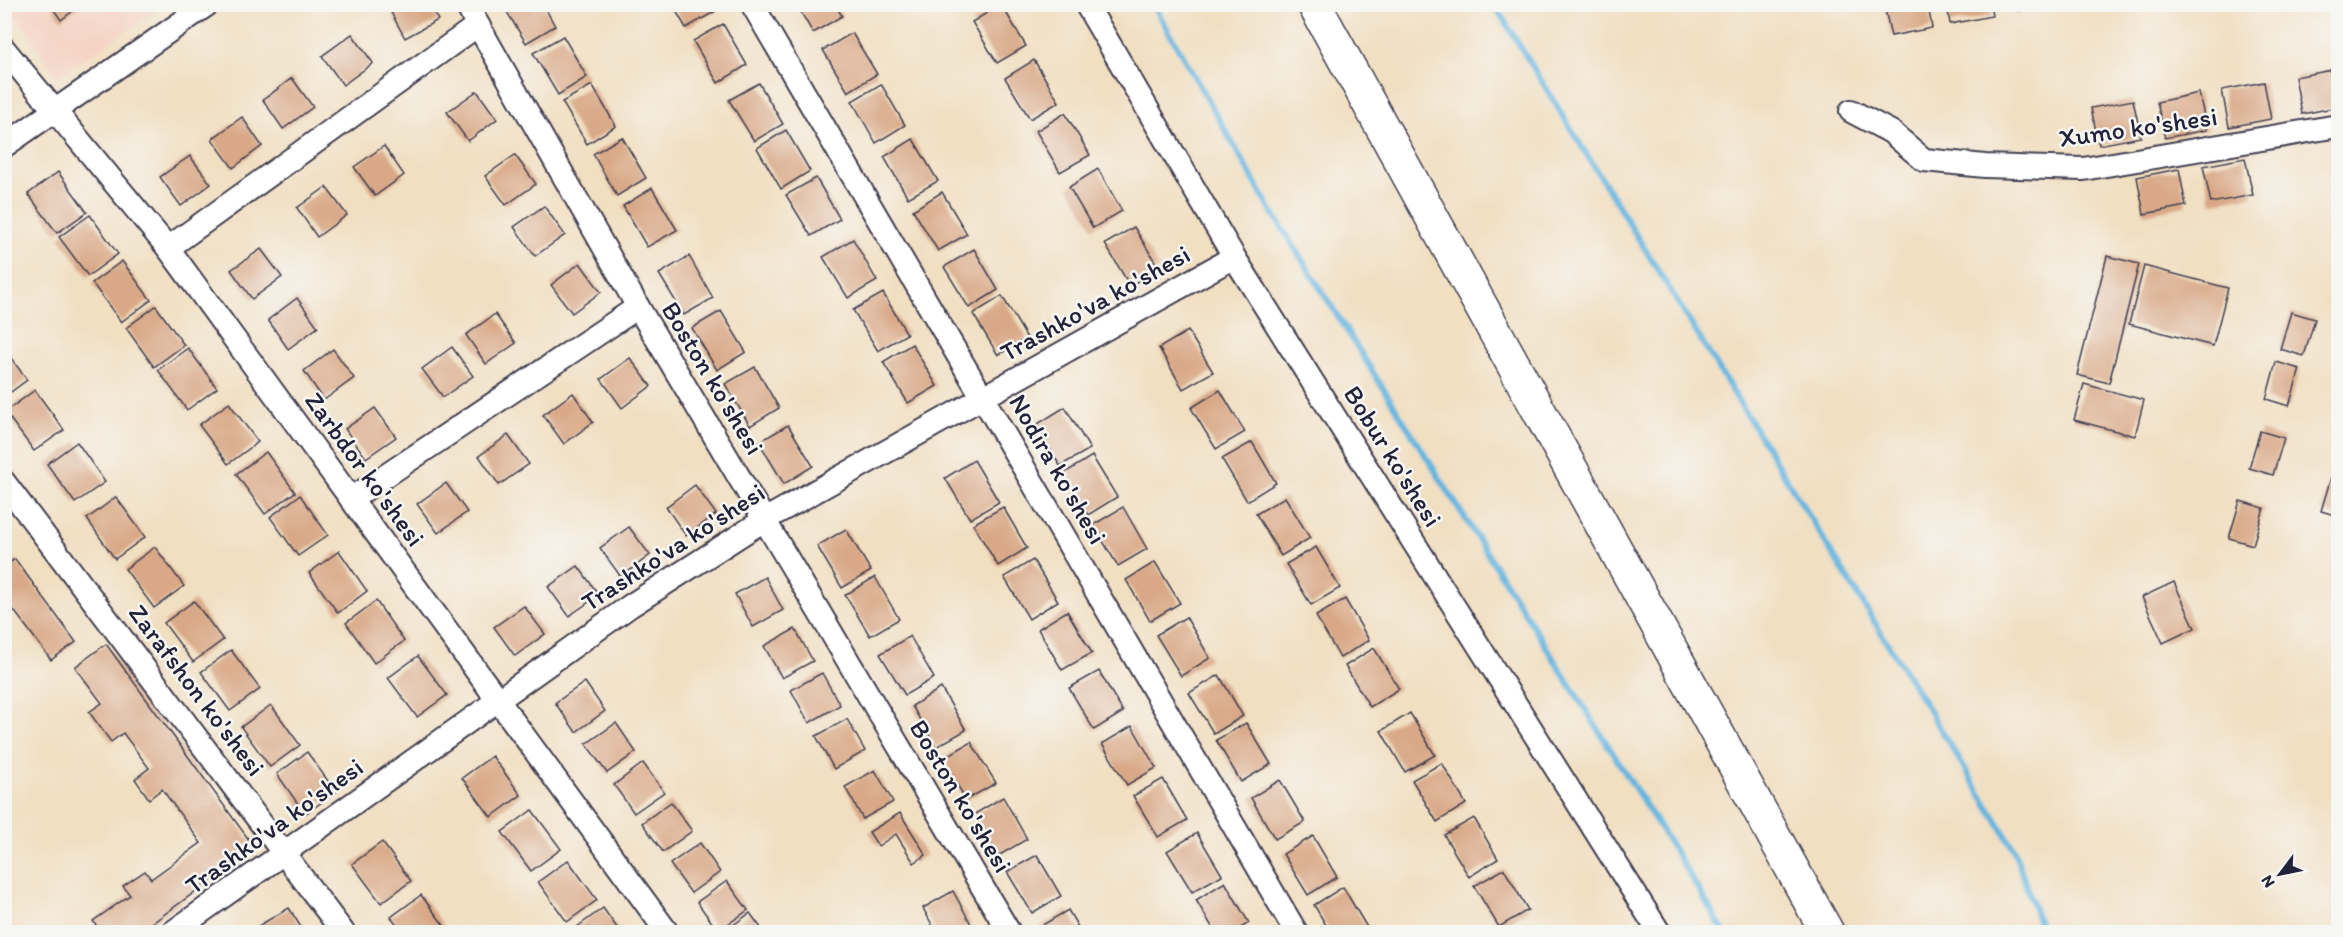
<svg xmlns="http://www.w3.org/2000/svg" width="2343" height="937" viewBox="0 0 2343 937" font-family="Itim,sans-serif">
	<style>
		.built { fill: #f5d2c2 }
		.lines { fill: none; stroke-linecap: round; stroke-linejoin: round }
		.stream { stroke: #64b5df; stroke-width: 6 }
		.building { fill: #d9a987 }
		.street-casing { stroke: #413e4f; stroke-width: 26 }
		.highway-casing { stroke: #413e4f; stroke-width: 36 }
		.street { stroke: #fff; stroke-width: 22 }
		.highway { stroke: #fff; stroke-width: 33 }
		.labels { text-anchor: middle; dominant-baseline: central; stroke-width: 5; stroke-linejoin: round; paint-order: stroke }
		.street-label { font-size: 26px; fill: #22223b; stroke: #f6f6f2 }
	</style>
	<rect width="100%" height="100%" fill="#f6f6f2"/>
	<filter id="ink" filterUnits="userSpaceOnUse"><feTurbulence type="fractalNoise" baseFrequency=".0167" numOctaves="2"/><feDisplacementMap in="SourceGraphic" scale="12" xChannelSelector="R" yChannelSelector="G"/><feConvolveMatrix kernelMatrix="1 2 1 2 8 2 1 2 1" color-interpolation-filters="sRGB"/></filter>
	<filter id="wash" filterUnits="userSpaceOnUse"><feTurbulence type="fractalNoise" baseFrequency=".008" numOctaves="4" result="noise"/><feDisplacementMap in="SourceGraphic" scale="24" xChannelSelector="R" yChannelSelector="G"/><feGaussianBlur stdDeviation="1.35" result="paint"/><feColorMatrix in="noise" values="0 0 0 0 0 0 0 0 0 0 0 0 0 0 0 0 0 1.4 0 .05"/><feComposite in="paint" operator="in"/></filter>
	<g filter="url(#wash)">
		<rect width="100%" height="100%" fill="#f1dfc2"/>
		<!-- built -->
		<polygon class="built" points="10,5 165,5 57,77"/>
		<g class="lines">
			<!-- stream -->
			<g class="stream">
				<polyline points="1153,4 1269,207 1694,882 1724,932"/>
				<polyline points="1494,4 2013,847 2042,932"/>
			</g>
		</g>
		<g id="blocks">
			<!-- building -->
			<g class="building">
				<polygon points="50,4 82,4 61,20"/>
				<polygon points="502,4 543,4 555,26 526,43"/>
				<polygon points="672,4 712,4 716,11 686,28"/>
				<polygon points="796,4 835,4 842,16 813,33"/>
				<polygon points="1001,4 1026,46 997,63 972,22"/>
				<polygon points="1947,4 1990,4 1992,16 1950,24"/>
				<polygon points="2017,4 2045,4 2045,6 2018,11"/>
				<polygon points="387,5 429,5 438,20 405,38"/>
				<polygon points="1884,5 1928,5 1932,28 1891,36"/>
				<polygon points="723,24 747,65 718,83 693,41"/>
				<polygon points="852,33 877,74 848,92 823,50"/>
				<polygon points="352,34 373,63 343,85 322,56"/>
				<polygon points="563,36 587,77 558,95 533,53"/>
				<polygon points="1034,60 1059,102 1030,119 1005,78"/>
				<polygon points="2337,69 2338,107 2302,114 2295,77"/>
				<polygon points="292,78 313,107 283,129 263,100"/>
				<polygon points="2264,82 2271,119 2229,127 2222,90"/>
				<polygon points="759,83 783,124 754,141 729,100"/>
				<polygon points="881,84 905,125 876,143 852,101"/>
				<polygon points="592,85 616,126 587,144 562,102"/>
				<polygon points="477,91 497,119 468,141 447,112"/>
				<polygon points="2199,93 2207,130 2165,138 2157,102"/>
				<polygon points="2133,100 2141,137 2099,145 2091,108"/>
				<polygon points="1065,113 1090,155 1060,172 1036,131"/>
				<polygon points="242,117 262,146 233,168 212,139"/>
				<polygon points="786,130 810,171 781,189 757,148"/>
				<polygon points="622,137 646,178 617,196 593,154"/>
				<polygon points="913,139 938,181 908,198 884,157"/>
				<polygon points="384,146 404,175 375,196 354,167"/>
				<polygon points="515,155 536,184 506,205 485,176"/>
				<polygon points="190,156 211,184 181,206 160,177"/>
				<polygon points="2245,158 2253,195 2211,203 2203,166"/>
				<polygon points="1098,169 1122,211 1093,228 1069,187"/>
				<polygon points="2179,169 2186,206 2144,214 2137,177"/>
				<polygon points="58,172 87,212 57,233 28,194"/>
				<polygon points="816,178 840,219 811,236 786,195"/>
				<polygon points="326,187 347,215 317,237 297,208"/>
				<polygon points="652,188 677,230 647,247 623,206"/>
				<polygon points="942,192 967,234 938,251 913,210"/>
				<polygon points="544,206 565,235 535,256 514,227"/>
				<polygon points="90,215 118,254 88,276 59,237"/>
				<polygon points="1134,227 1159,268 1130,286 1105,244"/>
				<polygon points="853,239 877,281 848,298 823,257"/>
				<polygon points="261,249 282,277 252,299 231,270"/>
				<polygon points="974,249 998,290 969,308 944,267"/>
				<polygon points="689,256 713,298 684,315 659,274"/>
				<polygon points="2107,256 2139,264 2109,383 2077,375"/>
				<polygon points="122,261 151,300 121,322 92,283"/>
				<polygon points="580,263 601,292 572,313 551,285"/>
				<polygon points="2144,266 2228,288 2213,346 2129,324"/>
				<polygon points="883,293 907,334 878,351 853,310"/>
				<polygon points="1002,296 1027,338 998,355 973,314"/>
				<polygon points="297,298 318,327 288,349 268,320"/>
				<polygon points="156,306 184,345 154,367 126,328"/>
				<polygon points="721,311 746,352 717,370 692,328"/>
				<polygon points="2291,312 2315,319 2304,356 2280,349"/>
				<polygon points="495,314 516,343 486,364 466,335"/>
				<polygon points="1188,331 1213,372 1183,389 1159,348"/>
				<polygon points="912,344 937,386 908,403 883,362"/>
				<polygon points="452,347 473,376 443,397 422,369"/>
				<polygon points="4,348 27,380 4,397"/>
				<polygon points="188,348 217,388 187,410 158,370"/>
				<polygon points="333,349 354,378 324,400 304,371"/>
				<polygon points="630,358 651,386 622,408 601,379"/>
				<polygon points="2276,362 2300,369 2289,406 2266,399"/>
				<polygon points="755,367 779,408 750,426 725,384"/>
				<polygon points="2084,384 2144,400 2135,436 2074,420"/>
				<polygon points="35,390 64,430 34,451 5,412"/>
				<polygon points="1220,390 1245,432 1216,449 1191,408"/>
				<polygon points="573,393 593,422 564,444 543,415"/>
				<polygon points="229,403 258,442 228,464 199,425"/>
				<polygon points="1065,407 1090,449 1060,466 1036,425"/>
				<polygon points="375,408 396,437 366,458 345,429"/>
				<polygon points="788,425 813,466 784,484 759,442"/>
				<polygon points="2260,431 2284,438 2273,475 2249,468"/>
				<polygon points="508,435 529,464 499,485 479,456"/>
				<polygon points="77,442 105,482 75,503 47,464"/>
				<polygon points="1252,442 1276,483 1247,501 1222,459"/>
				<polygon points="266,452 295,492 265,514 236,474"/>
				<polygon points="1092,456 1117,497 1088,515 1063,474"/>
				<polygon points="974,460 999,502 970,519 945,478"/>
				<polygon points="2332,474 2338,476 2338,516 2321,511"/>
				<polygon points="446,483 467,512 438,533 417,504"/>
				<polygon points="695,485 716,514 686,536 666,507"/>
				<polygon points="300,495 328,535 298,556 270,517"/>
				<polygon points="116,497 145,537 115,559 87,519"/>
				<polygon points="1285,497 1310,538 1281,556 1256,514"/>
				<polygon points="2240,501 2264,508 2253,545 2229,538"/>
				<polygon points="1003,507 1027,548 998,566 973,524"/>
				<polygon points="1123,507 1147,549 1118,566 1093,525"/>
				<polygon points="629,527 650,555 621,577 600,548"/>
				<polygon points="846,529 871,571 842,588 817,546"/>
				<polygon points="155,547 184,586 154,608 125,569"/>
				<polygon points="1316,547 1340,588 1311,605 1286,564"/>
				<polygon points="339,551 367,591 338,613 309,573"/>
				<polygon points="15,559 76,642 51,660 4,597 4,566"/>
				<polygon points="1033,560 1058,601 1029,619 1004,577"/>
				<polygon points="1155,562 1180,603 1150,621 1126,580"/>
				<polygon points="578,566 599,595 569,616 548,587"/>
				<polygon points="765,577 783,610 753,627 735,594"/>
				<polygon points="875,577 899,619 870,636 845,595"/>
				<polygon points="2174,582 2195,628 2163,643 2142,597"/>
				<polygon points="1345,599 1369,640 1340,658 1316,616"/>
				<polygon points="194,601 223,640 193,662 164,623"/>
				<polygon points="376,601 404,641 374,663 346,623"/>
				<polygon points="524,606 545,634 515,656 494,627"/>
				<polygon points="1067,611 1092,653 1062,670 1038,629"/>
				<polygon points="1186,617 1210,658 1181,676 1156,635"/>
				<polygon points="795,629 813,661 782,678 764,646"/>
				<polygon points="910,636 934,678 905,695 880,654"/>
				<polygon points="106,644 255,848 140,932 101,932 93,921 130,895 123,886 145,871 151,879 201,843 162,789 149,799 135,779 149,768 123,733 111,742 89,712 102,703 75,667"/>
				<polygon points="1374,648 1399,689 1370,707 1345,666"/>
				<polygon points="231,650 260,689 230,711 201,672"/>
				<polygon points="418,656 447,695 417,717 388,678"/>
				<polygon points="1099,671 1123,712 1094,730 1069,688"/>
				<polygon points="822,673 840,705 809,723 791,690"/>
				<polygon points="1219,675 1243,716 1214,734 1189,693"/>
				<polygon points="585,682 605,711 576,732 555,703"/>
				<polygon points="941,688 966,730 936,747 912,706"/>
				<polygon points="271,705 300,745 270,767 241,727"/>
				<polygon points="1410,713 1435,755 1405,772 1381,731"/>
				<polygon points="847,719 865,751 834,769 816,736"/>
				<polygon points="616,723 636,752 607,773 586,744"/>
				<polygon points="1246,723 1271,764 1241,782 1216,740"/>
				<polygon points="1132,726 1156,768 1127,785 1102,744"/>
				<polygon points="971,742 996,783 966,800 942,759"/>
				<polygon points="307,752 336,792 305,814 277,774"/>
				<polygon points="492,756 521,795 491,817 462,778"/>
				<polygon points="643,763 664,792 634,813 614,785"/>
				<polygon points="1442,763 1466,804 1437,822 1412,780"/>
				<polygon points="875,770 893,802 863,819 845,787"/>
				<polygon points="1163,779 1187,820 1158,837 1133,796"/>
				<polygon points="1280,780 1305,822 1275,839 1251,798"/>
				<polygon points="1003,797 1027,839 998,856 973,815"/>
				<polygon points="671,802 692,831 663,852 642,823"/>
				<polygon points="532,810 561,849 531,871 502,832"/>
				<polygon points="900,813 926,855 914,863 896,834 878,846 869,832"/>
				<polygon points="1474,818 1498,859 1469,877 1444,835"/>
				<polygon points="1197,833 1222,875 1192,892 1167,851"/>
				<polygon points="1313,836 1337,877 1308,895 1283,854"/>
				<polygon points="382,842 411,881 381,903 352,864"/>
				<polygon points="700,843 720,872 691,893 670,864"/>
				<polygon points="1037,855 1061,896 1032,913 1007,872"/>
				<polygon points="568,860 597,900 567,922 538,882"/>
				<polygon points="1504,869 1528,910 1499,927 1474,886"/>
				<polygon points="727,881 748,910 718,931 697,902"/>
				<polygon points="1225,882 1249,923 1234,932 1215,932 1196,900"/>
				<polygon points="1343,887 1368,929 1361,932 1330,932 1314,905"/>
				<polygon points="953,891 971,924 956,932 936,932 923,908"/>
				<polygon points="421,895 449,932 403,932 391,917"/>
				<polygon points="289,908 304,932 261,932 258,926"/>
				<polygon points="603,908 620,932 574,932 573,930"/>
				<polygon points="1068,910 1081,932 1042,932 1039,927"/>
				<polygon points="750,913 764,932 724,932"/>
			</g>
		</g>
	</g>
	<g filter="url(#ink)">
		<use href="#blocks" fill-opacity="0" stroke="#413e4f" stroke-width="1.5"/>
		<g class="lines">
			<!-- street casing -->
			<g class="street-casing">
				<g id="street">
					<polyline points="466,4 638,307 1009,932"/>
					<polyline points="752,4 1296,932"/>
					<polyline points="1086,4 1234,257 1659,932"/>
					<polyline points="4,49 168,248 667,932"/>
					<polyline points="1851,111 1891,132 1924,160 1985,166 2083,169 2338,126"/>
					<polyline points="4,146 208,4"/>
					<polyline points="168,248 478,25"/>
					<polyline points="4,482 343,932"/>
					<polyline points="351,499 638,307"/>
					<polyline points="173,932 630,606 764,520 1234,257"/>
				</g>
			</g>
			<!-- highway casing -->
			<g class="highway-casing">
				<polyline id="highway" points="1314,4 1827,932"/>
			</g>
			<!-- street -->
			<use href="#street" class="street"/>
			<!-- highway -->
			<use href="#highway" class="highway"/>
		</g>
	</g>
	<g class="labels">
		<!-- street labels -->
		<g class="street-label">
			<text transform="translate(2138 127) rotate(-8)">Xumo ko'shesi</text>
			<text transform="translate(1095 303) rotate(-29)">Trashko'va ko'shesi</text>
			<text transform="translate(713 378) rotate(59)">Boston ko'shesi</text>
			<text transform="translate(1393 456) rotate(58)">Bobur ko'shesi</text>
			<text transform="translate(365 469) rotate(54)">Zarbdor ko'shesi</text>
			<text transform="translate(1058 469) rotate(60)">Nodira ko'shesi</text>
			<text transform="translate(673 547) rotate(-33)">Trashko'va ko'shesi</text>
			<text transform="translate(197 690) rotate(53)">Zarafshon ko'shesi</text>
			<text transform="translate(961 796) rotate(59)">Boston ko'shesi</text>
			<text transform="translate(274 826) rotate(-36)">Trashko'va ko'shesi</text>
		</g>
	</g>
	<!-- margin -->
	<rect width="2343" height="937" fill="none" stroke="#f6f6f2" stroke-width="24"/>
	<!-- north arrow -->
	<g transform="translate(2280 874) rotate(238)" stroke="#f6f6f2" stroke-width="4.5" paint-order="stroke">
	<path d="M0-4.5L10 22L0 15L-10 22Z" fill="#22223b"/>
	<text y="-9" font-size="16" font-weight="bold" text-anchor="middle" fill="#22223b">N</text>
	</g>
</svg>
